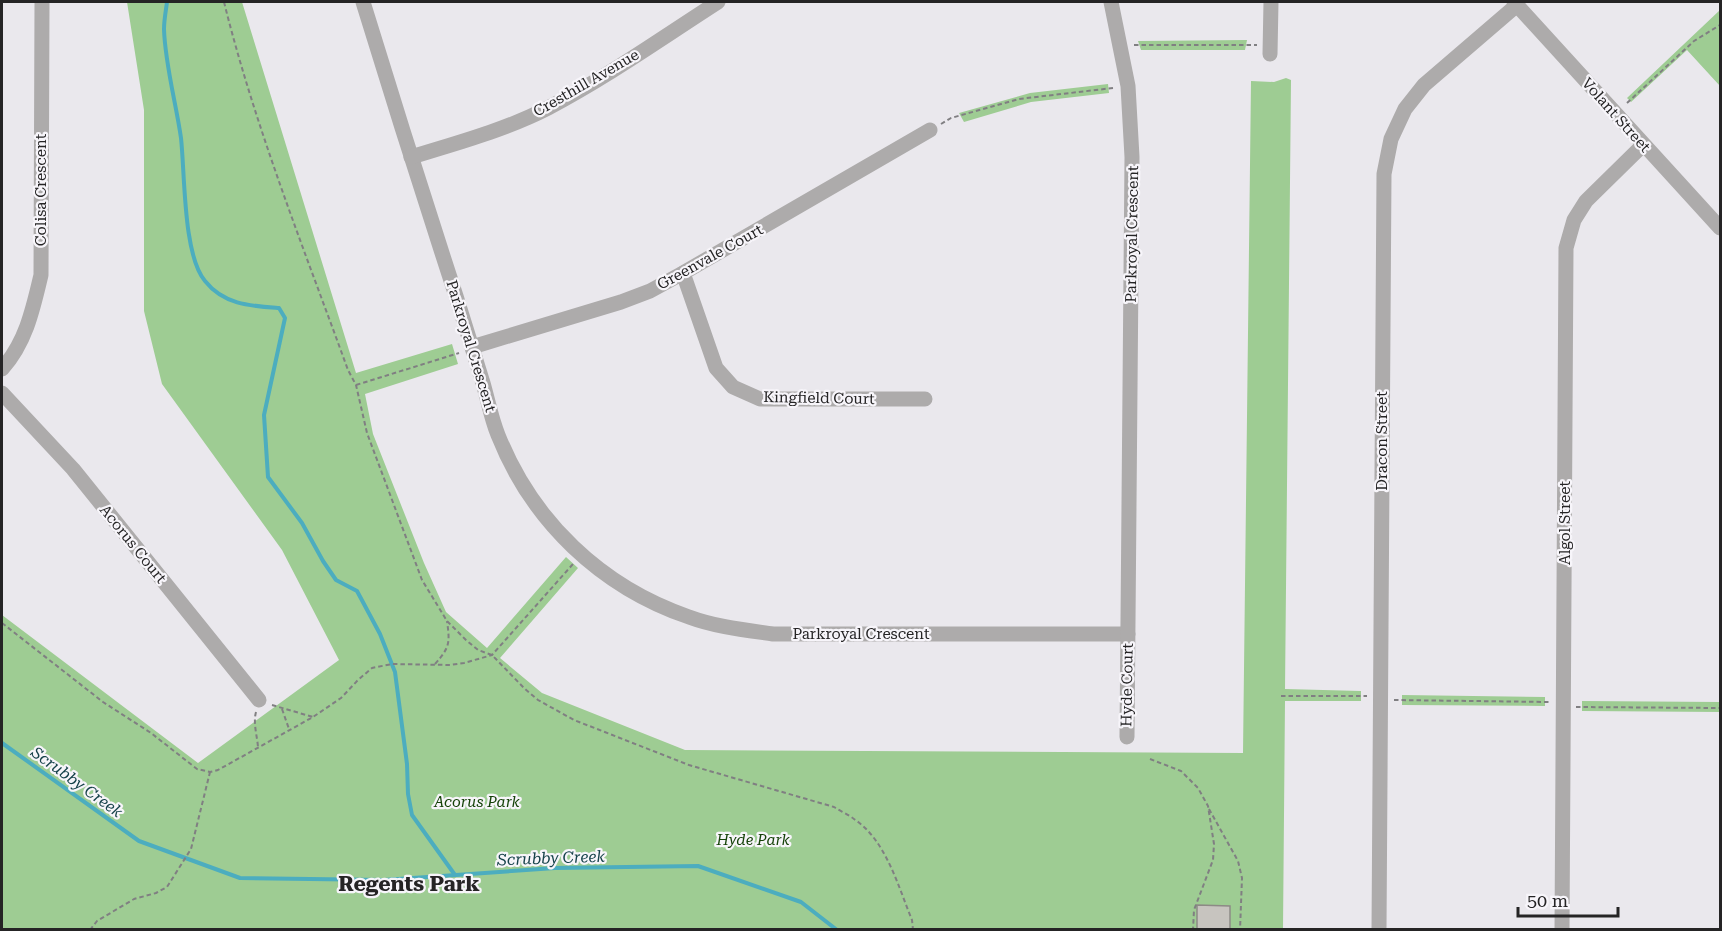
<svg xmlns="http://www.w3.org/2000/svg" width="1722" height="931" viewBox="0 0 1722 931" font-family="'Roboto Serif',serif">
	<style>
		.green { fill: #9ecc93 }
		.lines { fill: none; stroke-linecap: round; stroke-linejoin: round }
		.stream { stroke: #4cadbf; stroke-width: 4 }
		.building { fill: #c7c4bf; stroke: #8d8a86; stroke-width: 1.5 }
		.path { stroke: #807f82; stroke-width: 2; stroke-dasharray: 4.5 3; stroke-linecap: butt }
		.street { stroke: #adabab; stroke-width: 15 }
		.labels { text-anchor: middle; dominant-baseline: central; stroke-width: 4.5; stroke-linejoin: round; paint-order: stroke }
		.street-label { font-size: 15px; fill: #252425; stroke: #f7f5fa }
		.park-label { font-size: 15px; font-style: italic; fill: #154208; stroke: #f7f5fa }
		.water-label { font-size: 16px; font-style: italic; fill: #16424a; stroke: #f7f5fa }
		.district-label { font-size: 21px; font-weight: bold; fill: #252425; stroke: #f7f5fa }
	</style>
	<rect width="100%" height="100%" fill="#eae8ed"/>
	<!-- green -->
	<g class="green">
		<polygon points="127,2 242,2 356,373 452,344 458,364 365,394 373,434 424,563 446,612 487,648 566,557 578,568 500,658 542,693 685,750 1243,753 1251,81 1274,82 1286,78 1291,80 1285,689 1361,691 1361,701 1285,701 1283,929 1230,929 1197,906 1197,930 2,929 2,615 198,763 339,660 282,550 162,384 144,311 144,110"/>
		<polygon points="1720,10 1720,86 1687,50 1631,102 1627,98"/>
		<polygon points="1247,40 1245,50 1141,50 1138,41"/>
		<polygon points="1108,84 1109,93 1031,102 964,122 959,113 1030,93"/>
		<polygon points="1402,695 1545,697 1545,706 1402,705"/>
		<polygon points="1582,701 1720,702 1720,712 1582,711"/>
	</g>
	<g class="lines">
		<!-- stream -->
		<g class="stream">
			<path d="M 167,2 C 166,10 164,20 164,29 C 165,64 176,103 181,138 C 185,174 183,255 205,281 C 224,305 251,306 279,308 L 285,318 L 264,415 L 268,477 L 302,523 L 323,561 L 336,580 L 357,591 L 380,634 L 395,672 L 407,764 L 408,794 L 412,815 L 455,875"/>
			<polyline points="2,743 139,841 240,878 384,880 555,868 698,866 801,902 837,930"/>
		</g>
	</g>
	<!-- building -->
	<polygon class="building" points="1197,905 1230,906 1230,930 1197,930"/>
	<g class="lines">
		<!-- path -->
		<g class="path">
			<path d="M 224,2 C 255,127 304,249 348,370 L 356,385 L 367,433 L 422,580 L 447,621 L 466,640 L 478,650 L 492,655 L 525,689 L 538,700 L 574,720 L 689,765 L 834,807 C 840,811 848,814 854,819 C 886,840 898,886 912,920 L 913,930"/>
			<polyline points="1134,45 1257,45"/>
			<polyline points="1627,103 1694,41 1720,25"/>
			<polyline points="941,124 951,118 1019,99 1113,88"/>
			<polyline points="356,385 459,353"/>
			<polyline points="2,623 103,702 151,733 197,769 210,772 218,770 313,717 341,698 358,680 372,668 392,664 450,665 464,663 492,655 573,564"/>
			<path d="M 435,664 C 450,647 450,643 447,621"/>
			<polyline points="1281,696 1367,696"/>
			<polyline points="1394,700 1550,702"/>
			<polyline points="272,705 313,717"/>
			<polyline points="1576,707 1720,708"/>
			<polyline points="282,709 289,729"/>
			<path d="M 256,712 C 253,723 257,735 258,747"/>
			<polyline points="1150,759 1181,771 1198,788 1208,806 1214,844 1213,860 1194,910 1193,930"/>
			<polyline points="1209,809 1238,861 1242,878 1240,930"/>
			<polyline points="90,930 97,921 134,899 156,893 167,887 191,849 210,772"/>
		</g>
		<!-- street -->
		<g class="street">
			<path d="M 363,2 C 393,100 424,198 456,296 C 465,325 474,354 483,383 C 488,400 491,418 498,435 C 532,521 601,587 689,617 C 716,627 745,630 773,634 L 1128,634"/>
			<polyline points="1111,2 1128,86 1132,157 1127,737"/>
			<polyline points="1514,2 1720,228"/>
			<polyline points="1270,54 1271,2"/>
			<path d="M 411,157 C 457,143 505,130 548,108 C 607,77 662,38 718,2"/>
			<polyline points="683,273 716,368 733,387 760,399 925,399"/>
			<polyline points="472,347 621,302 650,291 683,273 930,130"/>
			<path d="M 2,369 C 26,342 33,309 41,275 L 42,2"/>
			<polyline points="2,393 73,469 259,700"/>
			<polyline points="1379,930 1384,174 1391,139 1405,109 1424,85 1517,5"/>
			<polyline points="1562,930 1566,248 1574,220 1586,201 1643,145"/>
		</g>
	</g>
	<g class="labels">
		<!-- street labels -->
		<g class="street-label">
			<text transform="translate(586 83) rotate(-30)">Cresthill Avenue</text>
			<text transform="translate(1616 115) rotate(48)">Volant Street</text>
			<text transform="translate(41 190) rotate(-90)">Colisa Crescent</text>
			<text transform="translate(1132 234) rotate(-89)">Parkroyal Crescent</text>
			<text transform="translate(710 257) rotate(-29)">Greenvale Court</text>
			<text transform="translate(471 346) rotate(73)">Parkroyal Crescent</text>
			<text transform="translate(819 398) rotate(1)">Kingfield Court</text>
			<text transform="translate(1382 441) rotate(-90)">Dracon Street</text>
			<text transform="translate(1565 523) rotate(-90)">Algol Street</text>
			<text transform="translate(133 544) rotate(51)">Acorus Court</text>
			<text x="861" y="634">Parkroyal Crescent</text>
			<text transform="translate(1127 685) rotate(-89)">Hyde Court</text>
		</g>
		<!-- park labels -->
		<g class="park-label">
			<text x="477" y="802">Acorus Park</text>
			<text x="753" y="840">Hyde Park</text>
		</g>
		<!-- water labels -->
		<g class="water-label">
			<text transform="translate(77 782) rotate(36)">Scrubby Creek</text>
			<text transform="translate(551 858) rotate(-2)">Scrubby Creek</text>
		</g>
		<!-- district labels -->
		<g class="district-label">
			<text x="409" y="884">Regents Park</text>
		</g>
	</g>
	<!-- border -->
	<rect width="1722" height="931" fill="none" stroke="#252425" stroke-width="6"/>
	<!-- scale -->
	<path d="M1518 907v9h100v-9" fill="none" stroke="#252425" stroke-width="3"/>
	<text x="1527" y="907" font-size="18" fill="#252425" stroke="#f7f5fa" stroke-width="4.5" paint-order="stroke">50 m</text>
</svg>
